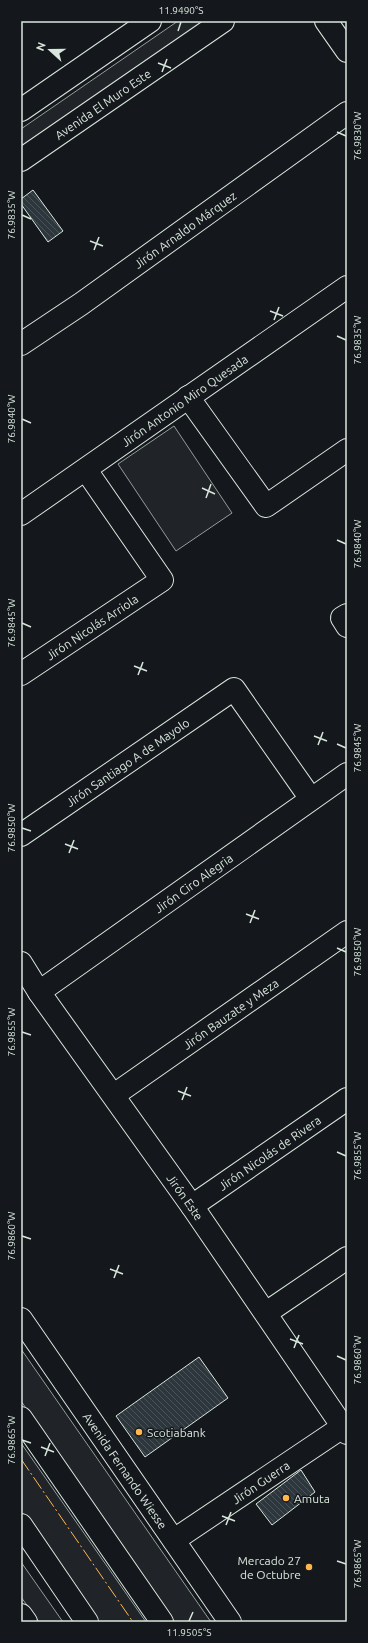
<svg xmlns="http://www.w3.org/2000/svg" width="368" height="1643" viewBox="0 0 368 1643" font-family="Ubuntu,sans-serif">
	<style>
		.grass { fill: #202428; stroke: #939e99 }
		.building { fill: url(#building-back-hatch); stroke: #d8e6dc }
		.lines { fill: none; stroke-linecap: round; stroke-linejoin: round }
		.minor-casing { stroke: #d8e6dc; stroke-width: 24 }
		.major-casing { stroke: #d8e6dc; stroke-width: 24 }
		.minor { stroke: #14181c; stroke-width: 22 }
		.major { stroke: #14181c; stroke-width: 22 }
		.power { stroke: #ffb74d; stroke-width: 1; stroke-dasharray: 14 3 2 3; stroke-linecap: butt }
		.ticks { fill: none; stroke: #d8e6dc; stroke-width: 1.5 }
		.poi-dot { fill: #ffb74d; stroke: #14181c; stroke-width: 1.5 }
		.labels { text-anchor: middle; dominant-baseline: central; stroke-width: 3; stroke-linejoin: round; paint-order: stroke }
		.street-label { font-size: 12px; fill: #d8e6dc; stroke: #14181c }
		.poi-label { font-size: 12px; fill: #d8e6dc; stroke: #14181c; text-anchor: start }
		.neatline { fill: none; stroke: #d8e6dc; stroke-width: 1.5 }
		.ticks-label { font-size: 10px; text-anchor: middle; fill: #d8e6dc }
	</style>
	<defs>
		<pattern id="building-back-hatch" width="6" height="6" patternUnits="userSpaceOnUse"><rect width="6" height="6" fill="#2c363c"/><path d="M-1 5l2 2M0 0l6 6M5-1l2 2" fill="none" stroke="#4a5358"/></pattern>
	</defs>
	<rect width="100%" height="100%" fill="#14181c"/>
	<!-- grass -->
	<g class="grass">
		<polygon points="178,21 205,21 21,148 21,129"/>
		<polygon points="174,426 232,513 176,551 118,464"/>
		<polygon points="21,1349 211,1622 175,1622 21,1401"/>
		<polygon points="21,1443 146,1622 93,1622 21,1518"/>
		<polygon points="21,1562 63,1622 39,1622 21,1597"/>
	</g>
	<!-- building -->
	<g class="building">
		<polygon points="33,190 63,231 48,242 21,204 21,199"/>
		<polygon points="199,1357 228,1398 145,1457 116,1416"/>
		<polygon points="301,1470 315,1492 272,1525 256,1504"/>
	</g>
	<g class="lines">
		<!-- minor casing -->
		<g class="minor-casing">
			<g id="minor">
				<polyline points="326,21 347,51"/>
				<path id="s1" d="M 21,344 L 81,304 L 347,113"/>
				<polyline points="188,397 266,506 347,450"/>
				<path id="s2" d="M 21,514 L 347,287"/>
				<polyline points="347,615 342,618 347,626"/>
				<path id="s3" d="M 21,674 L 162,580 L 86,470"/>
				<path id="s4" d="M 21,835 L 234,689 L 311,799"/>
				<path id="s5" d="M 21,963 L 39,992 L 192,1206 L 347,1433"/>
				<path id="s6" d="M 39,992 L 347,774"/>
				<path id="s7" d="M 114,1095 L 347,932"/>
				<path id="s8" d="M 192,1206 L 347,1099"/>
				<polyline points="266,1313 347,1258"/>
				<path id="s9" d="M 174,1540 L 347,1424"/>
			</g>
		</g>
		<!-- major casing -->
		<g class="major-casing">
			<g id="major">
				<polyline points="21,110 150,21"/>
				<path id="s10" d="M 21,160 L 223,21"/>
				<path id="s11" d="M 21,1319 L 230,1622"/>
				<polyline points="21,1418 162,1622"/>
				<polyline points="21,1525 87,1622"/>
				<polyline points="21,1615 26,1622"/>
			</g>
		</g>
		<!-- minor -->
		<use href="#minor" class="minor"/>
		<!-- major -->
		<use href="#major" class="major"/>
		<!-- power -->
		<polyline class="power" points="21,1459 133,1622"/>
	</g>
	<!-- ticks -->
	<path class="ticks" d="M 178,31 L 181,22M 158,63 L 171,68M 162,72 L 167,59M 337,132 L 346,136M 22,215 L 31,219M 90,241 L 103,246M 94,250 L 99,237M 270,311 L 283,316M 274,320 L 279,307M 337,336 L 346,340M 22,419 L 31,423M 202,488 L 215,494M 206,498 L 211,484M 337,540 L 346,544M 22,623 L 31,627M 134,666 L 147,671M 138,675 L 143,662M 314,736 L 327,741M 337,744 L 346,748M 318,745 L 323,732M 22,828 L 31,831M 65,844 L 78,849M 69,853 L 74,840M 246,914 L 259,919M 250,923 L 255,910M 337,948 L 346,952M 22,1032 L 31,1035M 178,1091 L 191,1096M 182,1100 L 187,1087M 337,1152 L 346,1156M 22,1236 L 31,1239M 110,1269 L 123,1274M 114,1278 L 119,1265M 290,1339 L 303,1344M 294,1348 L 299,1335M 337,1356 L 346,1360M 22,1440 L 31,1443M 41,1447 L 54,1452M 45,1456 L 50,1443M 222,1516 L 235,1521M 226,1525 L 231,1512M 337,1561 L 346,1564M 189,1621 L 193,1612"/>
	<!-- markers -->
	<g class="poi-dot">
		<circle cx="139" cy="1432" r="4"/>
		<circle cx="286" cy="1498" r="4"/>
		<circle cx="309" cy="1567" r="4"/>
	</g>
	<g class="labels">
		<!-- street labels -->
		<g class="street-label">
			<text stroke="none"><textPath href="#s10" startOffset="99">Avenida El Muro Este</textPath></text>
			<text stroke="none"><textPath href="#s1" startOffset="200">Jirón Arnaldo Márquez</textPath></text>
			<text stroke="none"><textPath href="#s2" startOffset="199">Jirón Antonio Miro Quesada</textPath></text>
			<text stroke="none"><textPath href="#s3" startOffset="85">Jirón Nicolás Arriola</textPath></text>
			<text stroke="none"><textPath href="#s4" startOffset="129">Jirón Santiago A de Mayolo</textPath></text>
			<text stroke="none"><textPath href="#s6" startOffset="189">Jirón Ciro Alegria</textPath></text>
			<text stroke="none"><textPath href="#s7" startOffset="142">Jirón Bauzate y Meza</textPath></text>
			<text stroke="none"><textPath href="#s8" startOffset="94">Jirón Nicolás de Rivera</textPath></text>
			<text stroke="none"><textPath href="#s5" startOffset="286">Jirón Este</textPath></text>
			<text stroke="none"><textPath href="#s11" startOffset="184">Avenida Fernando Wiesse</textPath></text>
			<text stroke="none"><textPath href="#s9" startOffset="104">Jirón Guerra</textPath></text>
		</g>
		<!-- poi labels -->
		<g class="poi-label">
			<text x="147" y="1432">Scotiabank</text>
			<text x="294" y="1498">Amuta</text>
			<text x="301" y="1560" text-anchor="end">Mercado 27<tspan x="301" dy="14">de Octubre</tspan></text>
		</g>
	</g>
	<!-- border -->
	<rect width="368" height="1643" fill="none" stroke="#14181c" stroke-width="44"/>
	<!-- north arrow -->
	<g transform="translate(50 50) rotate(291)" stroke="#14181c" stroke-width="3" paint-order="stroke">
	<path d="M0-3L7 15L0 10L-7 15Z" fill="#d8e6dc"/>
	<text y="-6" font-size="11" font-weight="bold" text-anchor="middle" fill="#d8e6dc">N</text>
	</g>
	<rect x="22" y="22" width="324" height="1599" class="neatline"/>
	<g class="ticks-label">
		<text x="181" y="14">11.9490°S</text>
		<text transform="translate(357 136) rotate(-90)" y="4">76.9830°W</text>
		<text transform="translate(11 215) rotate(-90)" y="4">76.9835°W</text>
		<text transform="translate(357 340) rotate(-90)" y="4">76.9835°W</text>
		<text transform="translate(11 419) rotate(-90)" y="4">76.9840°W</text>
		<text transform="translate(357 544) rotate(-90)" y="4">76.9840°W</text>
		<text transform="translate(11 623) rotate(-90)" y="4">76.9845°W</text>
		<text transform="translate(357 748) rotate(-90)" y="4">76.9845°W</text>
		<text transform="translate(11 828) rotate(-90)" y="4">76.9850°W</text>
		<text transform="translate(357 952) rotate(-90)" y="4">76.9850°W</text>
		<text transform="translate(11 1032) rotate(-90)" y="4">76.9855°W</text>
		<text transform="translate(357 1156) rotate(-90)" y="4">76.9855°W</text>
		<text transform="translate(11 1236) rotate(-90)" y="4">76.9860°W</text>
		<text transform="translate(357 1360) rotate(-90)" y="4">76.9860°W</text>
		<text transform="translate(11 1440) rotate(-90)" y="4">76.9865°W</text>
		<text transform="translate(357 1564) rotate(-90)" y="4">76.9865°W</text>
		<text x="189" y="1636">11.9505°S</text>
	</g>
</svg>
